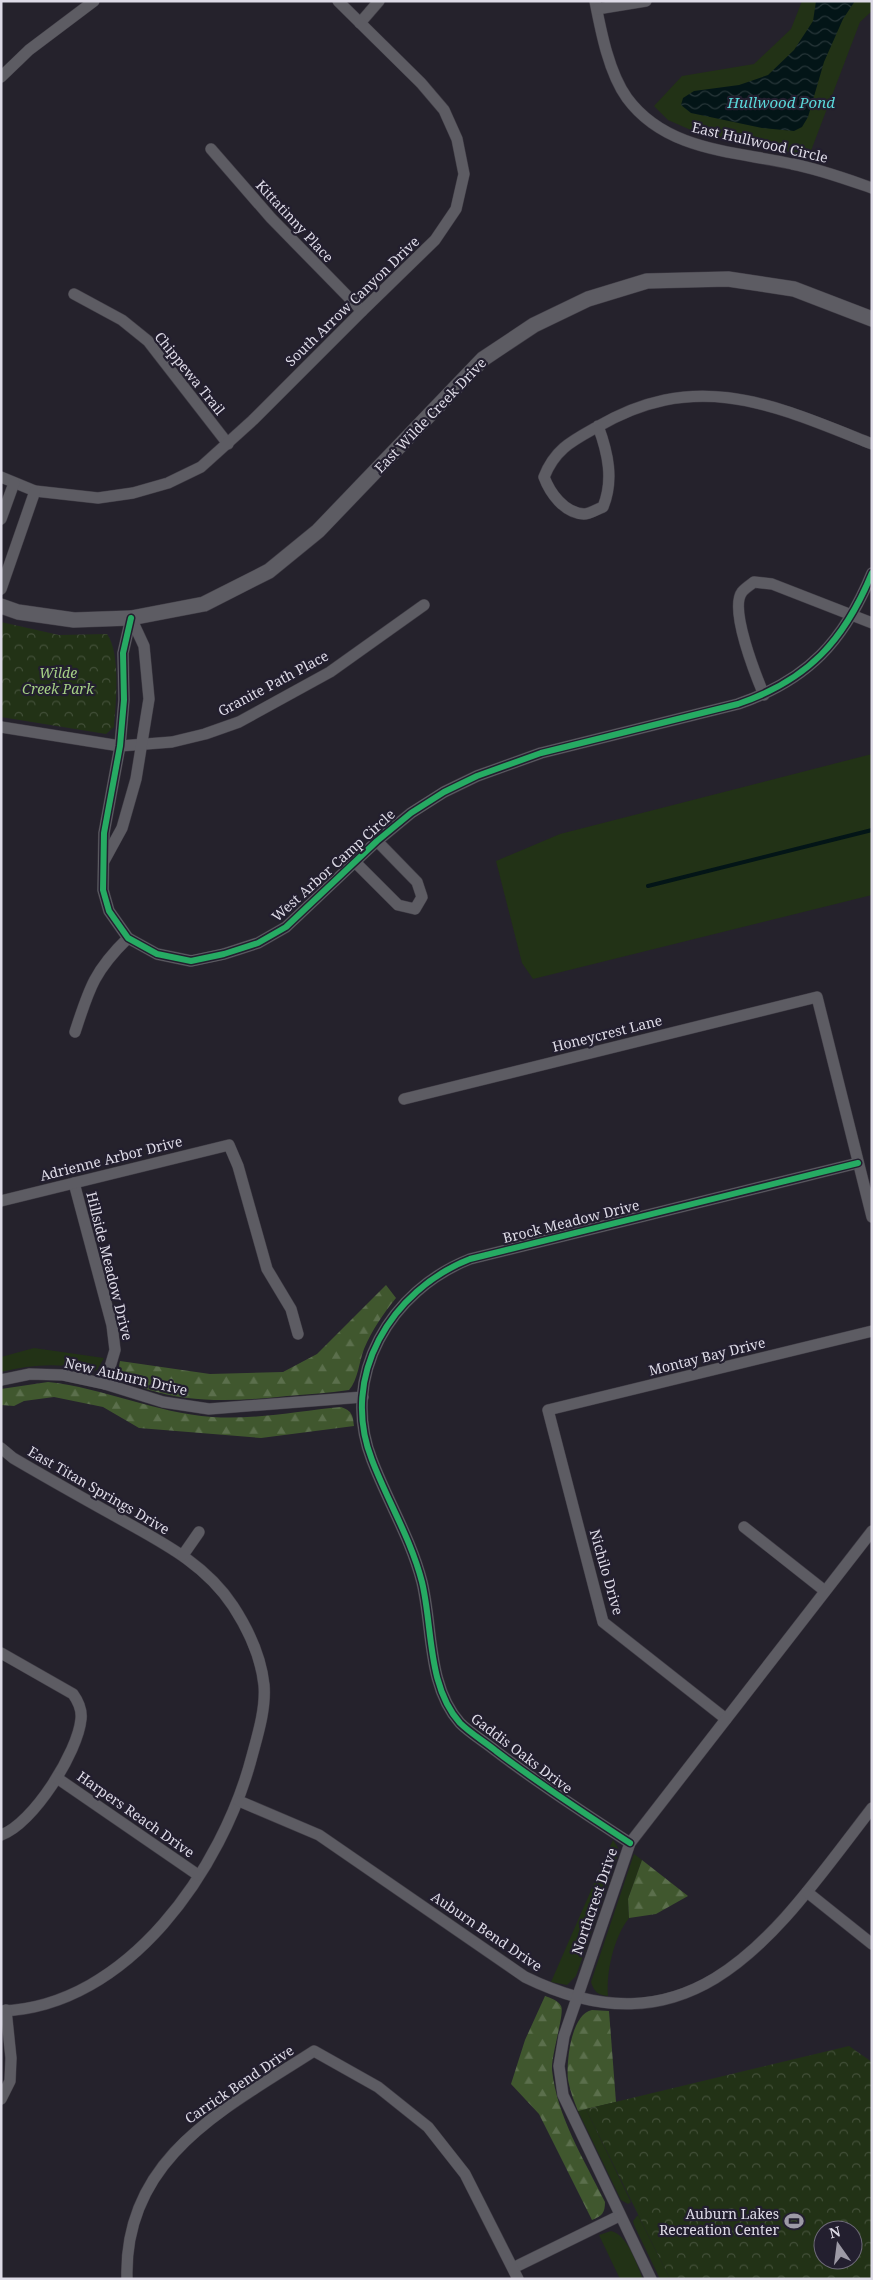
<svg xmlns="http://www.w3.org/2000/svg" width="873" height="2280" viewBox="0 0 873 2280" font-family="'Noto Serif',serif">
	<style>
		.green { fill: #223216 }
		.forest { fill: url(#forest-firs) }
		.park { fill: url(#park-crowns); fill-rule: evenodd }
		.water { fill: url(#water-waves) }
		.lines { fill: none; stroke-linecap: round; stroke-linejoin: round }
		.stream { stroke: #031517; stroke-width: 4 }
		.minor-casing { stroke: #403d46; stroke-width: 12 }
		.tertiary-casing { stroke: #403d46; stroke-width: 16 }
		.minor { stroke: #5d5c63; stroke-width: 11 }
		.tertiary { stroke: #5d5c63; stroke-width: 15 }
		.cycleway-casing { stroke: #231f2f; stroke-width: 9 }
		.cycleway { stroke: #26ab63; stroke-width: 6 }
		.labels { text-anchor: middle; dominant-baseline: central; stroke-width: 4.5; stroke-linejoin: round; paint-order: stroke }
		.street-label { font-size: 14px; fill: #dedbe7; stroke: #231f2f }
		.park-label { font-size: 14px; font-style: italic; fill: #a5d085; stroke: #231f2f }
		.poi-label { font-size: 14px; fill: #dedbe7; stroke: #231f2f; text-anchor: end }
		.water-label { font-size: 15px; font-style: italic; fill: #5ad7da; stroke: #231f2f }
	</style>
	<defs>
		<pattern id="forest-firs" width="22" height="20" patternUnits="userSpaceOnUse" patternTransform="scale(1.25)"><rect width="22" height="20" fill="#40572e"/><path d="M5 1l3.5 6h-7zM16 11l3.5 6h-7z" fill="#5b6f4c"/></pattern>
		<pattern id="park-crowns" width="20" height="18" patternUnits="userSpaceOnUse" patternTransform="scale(1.25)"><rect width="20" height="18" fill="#223216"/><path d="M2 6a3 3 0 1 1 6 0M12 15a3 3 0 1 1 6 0" fill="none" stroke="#424f38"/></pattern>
		<pattern id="water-waves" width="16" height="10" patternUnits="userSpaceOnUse" patternTransform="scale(1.25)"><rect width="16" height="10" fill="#031517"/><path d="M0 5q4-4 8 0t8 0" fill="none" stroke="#273639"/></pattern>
	</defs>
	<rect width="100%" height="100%" fill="#25222c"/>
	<!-- green -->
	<g class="green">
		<polygon points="802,1 872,1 872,11 860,22 809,156 700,134 668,120 654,106 682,76 754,64 791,29"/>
		<polygon points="872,754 872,895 533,979 522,963 496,861 560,834"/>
		<path d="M 34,1348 L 104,1358 L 97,1370 C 85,1372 76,1368 65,1366 C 44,1364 22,1367 1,1372 L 1,1357 Z"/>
		<polygon points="613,1840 618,1848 618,1854 576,1976 567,1985 551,1982"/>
		<path d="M 634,1854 L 642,1860 L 628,1899 L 629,1918 C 614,1937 606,1971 608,1996 C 598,1995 594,1992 591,1982 Z"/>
		<polygon points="586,2109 631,2202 628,2204 621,2200 578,2111"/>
		<polygon points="638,2215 670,2279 660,2279 634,2225 633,2221"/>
		<path d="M 611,2231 C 628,2235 636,2263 643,2279 L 620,2279 L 599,2235 Z"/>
	</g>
	<!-- forest -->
	<g class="forest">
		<path d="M 386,1285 L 396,1298 C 383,1314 372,1330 364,1349 C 359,1362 358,1380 349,1390 C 329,1393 308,1394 287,1396 C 239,1401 194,1404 146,1389 C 130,1383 115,1381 120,1361 L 210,1374 L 283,1372 L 317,1354 Z"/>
		<path d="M 48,1382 C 104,1388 156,1413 212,1417 C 254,1420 299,1411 341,1407 C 352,1411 353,1415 354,1426 L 261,1438 L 139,1428 L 103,1407 L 54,1397 L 24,1401 L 14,1406 L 1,1405 L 1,1389 Z"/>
		<polygon points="642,1860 688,1896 656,1914 629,1918 628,1899"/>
		<path d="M 545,1996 C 550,1998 558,2000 561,2006 C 565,2013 551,2055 552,2070 C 557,2117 584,2159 605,2202 C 605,2213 602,2216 592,2220 L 539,2114 L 511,2084 L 525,2040 Z"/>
		<path d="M 592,2010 L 609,2011 L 616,2102 L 578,2111 C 574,2101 570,2091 568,2080 C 566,2062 571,2014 592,2010 Z"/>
	</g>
	<!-- park -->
	<g class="park">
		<path d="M 1,622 L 59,635 L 107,634 C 121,654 116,703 114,727 L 106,734 L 1,717 Z"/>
		<path d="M 849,2046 L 872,2062 L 872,2279 L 670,2279 L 586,2109 ZM 823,2230 L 853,2230 L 853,2260 L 823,2260 Z"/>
	</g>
	<!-- water -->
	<polygon class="water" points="816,1 855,1 843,19 824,62 808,117 802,127 794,131 762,128 691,113 681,105 683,98 694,91 739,85 768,75 794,50 813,21"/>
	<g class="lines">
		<!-- stream -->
		<polyline class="stream" points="648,886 872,830"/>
		<!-- minor casing -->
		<g class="minor-casing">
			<g id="minor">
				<path d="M 595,1 C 601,32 609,73 627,98 C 666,151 733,151 792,164 C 819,169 846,179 872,188"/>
				<polyline points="597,9 646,1"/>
				<polyline points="360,23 379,1"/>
				<polyline points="1,77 29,50 94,1"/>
				<polyline points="211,149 271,218 362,311"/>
				<polyline points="74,294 122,320 148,341 228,444"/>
				<path d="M 598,426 C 608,453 614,480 603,507 C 597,509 590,514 584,514 C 564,513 550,493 544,477 C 555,449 572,441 597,427 C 697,368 774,405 872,444"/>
				<polyline points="1,477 35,491 98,498 133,493 168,483 201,467 253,420 362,311 435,240 456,209 464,174 457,139 444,110 421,83 338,1"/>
				<polyline points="1,519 14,483"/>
				<polyline points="1,589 35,491"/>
				<path d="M 131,618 L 123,653 L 124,700 L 120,746 L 104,833 L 103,890 L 109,911 L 128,938 L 157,954 L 191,961 L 224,954 L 258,943 L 286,927 L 377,841 L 411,813 L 444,792 L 477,776 L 541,753 L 738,704 C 808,680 844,641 872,573"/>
				<path d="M 764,695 C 756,676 729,609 742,592 C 744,589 750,585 754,582 L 772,584 L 872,623"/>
				<polyline points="1,727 120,746 172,742 205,734 239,722 330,672 424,605"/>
				<polyline points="104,861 122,828 136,779 149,699 144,646 131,618"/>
				<polyline points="355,862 398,905 415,909 422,897 417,882 377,841"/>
				<path d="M 75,1032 C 89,989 94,971 128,938"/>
				<polyline points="404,1099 817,997 872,1217"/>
				<polyline points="74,1183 112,1325 115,1350 105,1384"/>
				<polyline points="1,1201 229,1145 238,1166 267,1269 291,1309 298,1334"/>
				<polyline points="1,1380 30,1374 63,1375 105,1384 163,1402 209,1409 363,1397"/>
				<path d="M 1,1448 L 13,1458 C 47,1478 81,1497 115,1516 C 159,1541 204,1562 233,1606 C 248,1629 261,1657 264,1685 C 266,1708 258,1734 252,1756 C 223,1868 128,2007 1,2011"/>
				<polyline points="744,1527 825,1591"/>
				<polyline points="183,1555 199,1532"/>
				<path d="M 1,1653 L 73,1694 C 78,1701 82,1710 81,1719 C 78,1752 33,1824 1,1835"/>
				<polyline points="726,1719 603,1622 548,1410 872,1331"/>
				<polyline points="57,1778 198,1875"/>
				<path d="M 239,1801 L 319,1835 L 525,1977 C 698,2062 779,1928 872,1808"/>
				<path d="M 630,1843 C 584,1813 539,1784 496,1751 C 485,1742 470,1733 460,1723 C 427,1686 433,1628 422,1582 C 411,1539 388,1502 372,1460 C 339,1376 391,1290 470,1259 L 858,1163"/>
				<polyline points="807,1892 872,1944"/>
				<polyline points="1,2099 10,2081 11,2058 6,2010"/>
				<polyline points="513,2268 619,2216"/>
				<path d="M 127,2279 C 123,2157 226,2108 314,2051 L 378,2087 L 428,2127 L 465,2174 L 518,2279"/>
				<polyline points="651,2279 563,2095 559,2066 564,2036 630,1843 872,1531"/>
			</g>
		</g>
		<!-- tertiary casing -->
		<g class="tertiary-casing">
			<polyline id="tertiary" points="1,606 18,612 74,620 131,618 204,604 269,571 318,531 483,359 534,325 588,299 647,281 728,279 794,289 872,319"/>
		</g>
		<!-- minor -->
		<use href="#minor" class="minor"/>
		<!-- tertiary -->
		<use href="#tertiary" class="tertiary"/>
		<!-- cycleway casing -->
		<g class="cycleway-casing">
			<g id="cycleway">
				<path d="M 131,618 L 123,653 L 124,700 L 120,746 L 104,833 L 103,890 L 109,911 L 128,938 L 157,954 L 191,961 L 224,954 L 258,943 L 286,927 L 377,841 L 411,813 L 444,792 L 477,776 L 541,753 L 738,704 C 808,680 844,641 872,573"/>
				<path d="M 630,1843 C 584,1813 539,1784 496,1751 C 485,1742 470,1733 460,1723 C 427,1686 433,1628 422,1582 C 411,1539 388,1502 372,1460 C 339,1376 391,1290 470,1259 L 858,1163"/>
			</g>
		</g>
		<!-- cycleway -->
		<use href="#cycleway" class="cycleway"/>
	</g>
	<!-- icons -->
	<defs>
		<g id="stadium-bare" transform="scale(1.5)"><path d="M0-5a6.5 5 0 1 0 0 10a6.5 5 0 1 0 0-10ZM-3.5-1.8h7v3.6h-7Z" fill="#9d9aa6" stroke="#231f2f" stroke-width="2.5" paint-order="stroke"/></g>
	</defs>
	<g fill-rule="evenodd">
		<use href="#stadium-bare" x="794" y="2221"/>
	</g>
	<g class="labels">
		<!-- street labels -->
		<g class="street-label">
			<text transform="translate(760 142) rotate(13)">East Hullwood Circle</text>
			<text transform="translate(295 221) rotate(47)">Kittatinny Place</text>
			<text transform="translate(352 301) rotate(-44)">South Arrow Canyon Drive</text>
			<text transform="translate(190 373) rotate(51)">Chippewa Trail</text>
			<text transform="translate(430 415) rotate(-46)">East Wilde Creek Drive</text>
			<text transform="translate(273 683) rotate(-28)">Granite Path Place</text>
			<text transform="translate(333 865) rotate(-42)">West Arbor Camp Circle</text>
			<text transform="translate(607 1033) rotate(-14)">Honeycrest Lane</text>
			<text transform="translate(111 1158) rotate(-14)">Adrienne Arbor Drive</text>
			<text transform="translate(571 1221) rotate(-14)">Brock Meadow Drive</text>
			<text transform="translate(110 1266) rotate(76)">Hillside Meadow Drive</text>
			<text transform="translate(707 1356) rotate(-14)">Montay Bay Drive</text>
			<text transform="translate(126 1376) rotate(13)">New Auburn Drive</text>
			<text transform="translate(99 1490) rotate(30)">East Titan Springs Drive</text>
			<text transform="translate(607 1572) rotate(74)">Nichilo Drive</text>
			<text transform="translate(522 1753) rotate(37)">Gaddis Oaks Drive</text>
			<text transform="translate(136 1814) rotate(35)">Harpers Reach Drive</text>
			<text transform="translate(594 1901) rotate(-71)">Northcrest Drive</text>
			<text transform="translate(487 1931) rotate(34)">Auburn Bend Drive</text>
			<text transform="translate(239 2084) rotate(-34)">Carrick Bend Drive</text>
		</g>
		<!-- park labels -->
		<g class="park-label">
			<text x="58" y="672">Wilde<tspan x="58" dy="16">Creek Park</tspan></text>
		</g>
		<!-- poi labels -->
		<g class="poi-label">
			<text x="779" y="2213">Auburn Lakes<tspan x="779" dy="16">Recreation Center</tspan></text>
		</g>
		<!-- water labels -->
		<g class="water-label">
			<text x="781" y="102">Hullwood Pond</text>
		</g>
	</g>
	<!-- border -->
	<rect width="873" height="2280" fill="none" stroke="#dedbe7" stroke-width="5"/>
	<!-- north arrow -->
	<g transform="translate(838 2245) rotate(346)"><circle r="24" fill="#231f2f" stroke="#6e6a79"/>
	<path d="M0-4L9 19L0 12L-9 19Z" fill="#9d9aa6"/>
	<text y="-8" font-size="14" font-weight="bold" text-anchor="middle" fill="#dedbe7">N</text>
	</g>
</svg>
